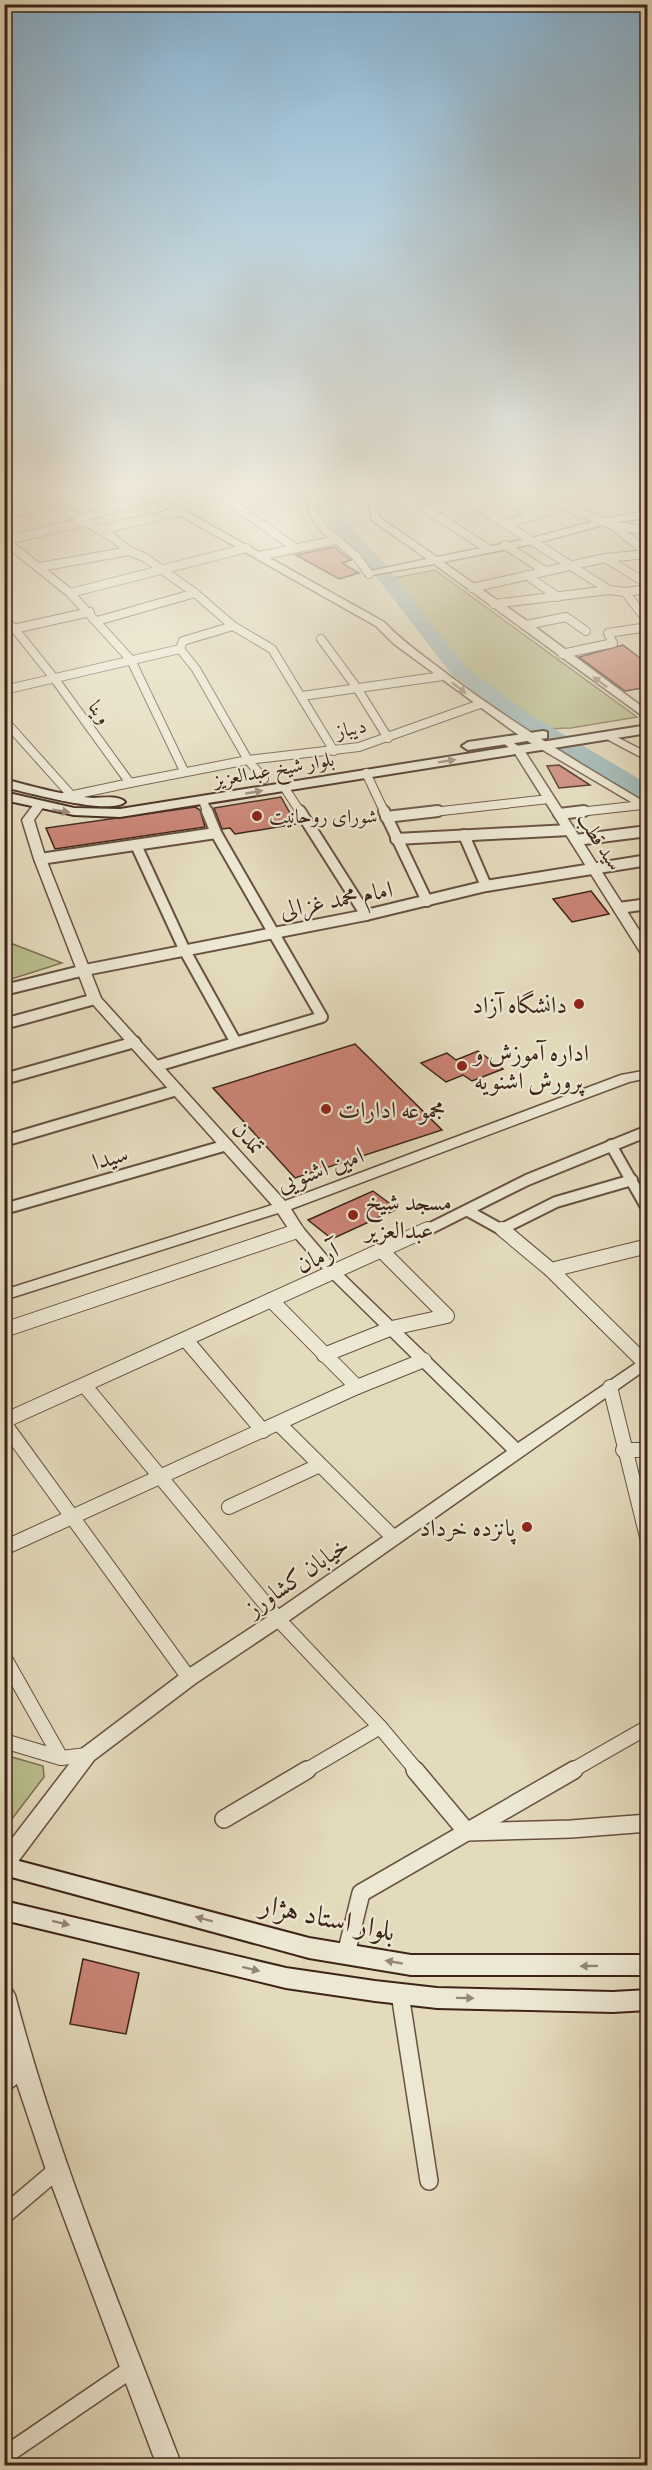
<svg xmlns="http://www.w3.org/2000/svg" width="652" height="2470" viewBox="0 0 652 2470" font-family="'EB Garamond',Amiri,serif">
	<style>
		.green { fill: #babe8d; stroke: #7c7052; stroke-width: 1.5 }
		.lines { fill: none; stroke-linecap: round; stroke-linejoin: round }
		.river { fill: #9ab8bb; fill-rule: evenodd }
		.building { fill: #ca8475; stroke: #3d2318; stroke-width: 1.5 }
		.minor-far3-casing { stroke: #675141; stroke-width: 10 }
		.minor-far2-casing { stroke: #675141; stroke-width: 14 }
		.minor-far1-casing { stroke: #675141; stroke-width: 16 }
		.minor-casing { stroke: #675141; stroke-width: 20 }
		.tertiary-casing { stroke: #675141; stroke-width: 3 }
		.secondary-casing { stroke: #3d2318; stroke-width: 4 }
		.minor-far3 { stroke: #ede8d4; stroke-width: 8 }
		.minor-far2 { stroke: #ede8d4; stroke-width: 10 }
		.minor-far1 { stroke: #ede8d4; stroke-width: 14 }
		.minor { stroke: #ede8d4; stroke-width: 17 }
		.tertiary { fill: #ede8d4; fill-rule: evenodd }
		.secondary { fill: #ede8d4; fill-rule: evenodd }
		.oneway { fill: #958676 }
		.poi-dot { fill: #8f2418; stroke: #ede8d4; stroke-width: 2 }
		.labels { text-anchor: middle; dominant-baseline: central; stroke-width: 4.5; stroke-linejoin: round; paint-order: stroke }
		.far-street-label { font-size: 20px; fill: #3d2318; stroke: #ede8d4 }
		.far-poi-label { font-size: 20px; fill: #3d2318; stroke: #ede8d4; text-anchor: start }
		.street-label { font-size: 24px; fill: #3d2318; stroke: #ede8d4 }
		.poi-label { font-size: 24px; fill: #3d2318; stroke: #ede8d4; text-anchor: start }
		.near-street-label { font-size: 28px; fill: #3d2318; stroke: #ede8d4 }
	</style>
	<rect width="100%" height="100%" fill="#e4dbbd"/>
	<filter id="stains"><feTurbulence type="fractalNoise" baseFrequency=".00333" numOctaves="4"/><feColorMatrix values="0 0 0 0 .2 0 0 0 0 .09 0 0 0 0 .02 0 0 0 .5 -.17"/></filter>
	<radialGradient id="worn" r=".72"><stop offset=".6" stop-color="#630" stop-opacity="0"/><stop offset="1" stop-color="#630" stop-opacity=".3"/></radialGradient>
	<!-- green -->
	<g class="green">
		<polygon points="435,570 637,717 571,728 545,729 482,685 460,664 394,578"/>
		<polygon points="5,941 62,963 5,981"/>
		<polygon points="5,1755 43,1766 44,1777 5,1828"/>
	</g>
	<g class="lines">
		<!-- river -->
		<polygon class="river" points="326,489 342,489 346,522 383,562 466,667 534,717 648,784 648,800 640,799 519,726 452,675 371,570 328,523"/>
	</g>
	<!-- building -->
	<g class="building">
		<polygon points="334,547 351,560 342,563 359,573 339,579 296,555"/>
		<polygon points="623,645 648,664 648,687 625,691 579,657"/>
		<polygon points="559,765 590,785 559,788 547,766"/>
		<polygon points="281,797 296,824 235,834 230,828 222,829 214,808"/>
		<polygon points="195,807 200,810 205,827 55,849 46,828"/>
		<polygon points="591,891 609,914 572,922 553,899"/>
		<polygon points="355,1044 442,1130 295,1178 213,1088"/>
		<polygon points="478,1051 503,1069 472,1081 463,1075 446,1082 421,1063 447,1053 456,1060"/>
		<polygon points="373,1191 397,1209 332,1239 308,1220"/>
		<polygon points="83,1959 139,1973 126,2034 70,2024"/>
	</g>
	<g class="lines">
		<!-- minor-far3 casing -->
		<g class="minor-far3-casing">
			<g id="minor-far3">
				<polyline points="29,489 112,537 129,551 144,557 195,593 233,626 272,649 334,751"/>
				<polyline points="222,489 214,491 294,547"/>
				<polyline points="313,489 313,513 324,529 357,557 369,574"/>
				<polyline points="522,489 612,525 648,553"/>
				<polyline points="4,491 7,489"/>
				<polyline points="371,495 443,497 458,494 609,590"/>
				<polyline points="500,496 534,516"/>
				<polyline points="474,505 518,489"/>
				<polyline points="426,509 487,548"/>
				<polyline points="4,516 52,502 64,489"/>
				<polyline points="79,519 152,496"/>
				<polyline points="505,524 565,507 611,489"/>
				<polyline points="613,526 648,530"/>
				<polyline points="100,530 182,511"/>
				<polyline points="4,540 70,593 131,660 184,771"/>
				<polyline points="4,541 83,522"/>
				<polyline points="505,545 545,571"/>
				<polyline points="260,556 336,540"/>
				<polyline points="605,558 648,584"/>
				<polyline points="40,567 129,551"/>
				<polyline points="526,575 558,597"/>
				<polyline points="472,588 605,558 648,554"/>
				<polyline points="625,592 648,622"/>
				<polyline points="70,593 247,548"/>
				<polyline points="494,604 609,590 625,592 648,589"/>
				<polyline points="4,621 14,628 54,678 130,783 248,760 196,669 180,649"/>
				<polyline points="97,621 195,593"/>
				<polyline points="526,625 566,617 586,631"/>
				<polyline points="9,630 90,612"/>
				<polyline points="321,639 357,688 388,738"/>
				<polyline points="562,654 613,643 608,633 648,627"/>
				<polyline points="4,690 180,649 183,641 233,626"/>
				<polyline points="302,696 443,676"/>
				<polyline points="4,720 72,796"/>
				<polyline points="366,773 385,813"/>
				<polyline points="264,779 248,760 359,747 480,704"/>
				<polyline points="284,787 301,813"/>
				<polyline points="64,797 130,783"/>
				<polyline points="203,801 208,813"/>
				<polyline points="424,813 549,799"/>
				<polyline points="570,813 642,805"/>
			</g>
		</g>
		<!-- minor-far2 casing -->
		<g class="minor-far2-casing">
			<g id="minor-far2">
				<polyline points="300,811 366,915"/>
				<polyline points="384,811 427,901"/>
				<polyline points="559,814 584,811"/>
				<polyline points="386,817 438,811"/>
				<polyline points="464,835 486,886"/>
				<polyline points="396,839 569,830"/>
				<polyline points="576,840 648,831"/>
				<polyline points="136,845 185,951 235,1041"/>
				<polyline points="40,859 216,833"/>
				<polyline points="619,908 648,904"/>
				<polyline points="4,990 85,970 366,915 486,886 648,860"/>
				<polyline points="4,1024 95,999"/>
				<polyline points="157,1066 322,1017 216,833 207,811"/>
				<polyline points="4,1079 135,1042"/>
				<polyline points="4,1141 177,1090"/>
				<polyline points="611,1145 648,1210"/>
				<polyline points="4,1209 227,1145"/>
				<polyline points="468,1211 504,1231"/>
				<polyline points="502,1229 556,1202 632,1180"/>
				<polyline points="425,1231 527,1180 648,1131"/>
			</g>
		</g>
		<!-- minor-far1 casing -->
		<g class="minor-far1-casing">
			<g id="minor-far1">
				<polyline points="502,1229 551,1270 644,1362"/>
				<polyline points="551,1270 648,1246"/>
				<polyline points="271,1300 357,1387"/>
				<polyline points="4,1330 297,1231"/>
				<polyline points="186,1340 263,1431"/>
				<polyline points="324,1355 392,1328 447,1316 381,1250"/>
				<polyline points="85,1386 278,1619 380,1727 417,1771"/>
				<polyline points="610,1387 648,1541"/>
				<polyline points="4,1421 428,1229"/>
				<polyline points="4,1423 189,1678"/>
				<polyline points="279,1424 394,1538"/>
				<polyline points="623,1450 648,1450"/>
				<polyline points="229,1507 320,1465"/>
				<polyline points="4,1548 357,1387 424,1360"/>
				<polyline points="4,1657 61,1758"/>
				<polyline points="4,1741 61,1758 87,1755"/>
				<polyline points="305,1771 380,1727"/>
				<polyline points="571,1771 648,1727"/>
			</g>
		</g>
		<!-- minor casing -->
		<g class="minor-casing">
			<g id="minor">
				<polyline points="415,1770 467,1832 571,1829 648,1823"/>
				<polyline points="224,1819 307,1770"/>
				<polyline points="346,1954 361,1893 574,1770"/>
				<polyline points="400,1994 429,2181"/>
				<polyline points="4,2083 23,2069"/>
				<polyline points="4,2215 57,2170"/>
				<polyline points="4,2456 133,2368"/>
			</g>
		</g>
		<!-- tertiary casing -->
		<g class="tertiary-casing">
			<g id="tertiary">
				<path d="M 141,489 L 150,489 L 155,494 L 384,622 C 404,643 428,659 451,677 C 514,724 580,764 648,804 L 648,812 L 524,739 L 394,644 L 376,626 L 149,498 Z"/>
				<polygon points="366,489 374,489 379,517 437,557 532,538 602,519 648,511 648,517 603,525 533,544 443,562 530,623 648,711 648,720 434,564 366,576 366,572 427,559 372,520"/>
				<polygon points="607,732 648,753 648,761 603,737 602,735"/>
				<polygon points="505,737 524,750 648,944 648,959 642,955 514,752 500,740"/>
				<polygon points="38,803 44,806 34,820 46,859 101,998 285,1201 621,1075 648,1070 648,1078 629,1082 291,1209 303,1228 339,1270 518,1443 648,1355 648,1368 284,1624 196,1683 94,1760 11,1871 4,1873 4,1849 80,1750 182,1673 272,1614 507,1451 329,1276 292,1234 278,1213 4,1300 4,1290 272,1205 88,999 34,859 22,820 34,804"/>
				<path d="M 4,1986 L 11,1988 L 15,1995 C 57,2156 122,2310 182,2466 L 157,2466 L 46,2170 L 12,2069 L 4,2039 Z"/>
			</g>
		</g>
		<!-- secondary casing -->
		<g class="secondary-casing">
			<g id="secondary">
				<polygon points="648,725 648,733 120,817 74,815 4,800 4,792 74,808 120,809"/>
				<polygon points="543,731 547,732 547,738 468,750 462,746 468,742"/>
				<path d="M 4,779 C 34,787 63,795 93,798 C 103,798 118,795 125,802 C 110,816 26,792 4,787 Z"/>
				<polygon points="4,1857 309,1938 411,1955 648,1955 648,1975 411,1975 309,1958 4,1875"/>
				<polygon points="4,1901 286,1968 375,1981 437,1988 613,1992 648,1990 648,2010 613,2012 437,2008 375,2001 286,1988 4,1920"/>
			</g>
		</g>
		<!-- minor-far3 -->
		<use href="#minor-far3" class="minor-far3"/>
		<!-- minor-far2 -->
		<use href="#minor-far2" class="minor-far2"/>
		<!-- minor-far1 -->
		<use href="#minor-far1" class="minor-far1"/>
		<!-- minor -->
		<use href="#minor" class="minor"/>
		<!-- tertiary -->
		<use href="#tertiary" class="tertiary"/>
		<!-- secondary -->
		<use href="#secondary" class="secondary"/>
	</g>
	<!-- one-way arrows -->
	<defs><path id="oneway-solid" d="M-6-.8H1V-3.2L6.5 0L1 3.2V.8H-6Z" transform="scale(1.5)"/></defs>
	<g class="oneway">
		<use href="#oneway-solid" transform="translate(600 682) rotate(-144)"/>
		<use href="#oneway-solid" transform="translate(459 688) rotate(38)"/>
		<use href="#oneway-solid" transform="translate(447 761) rotate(-9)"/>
		<use href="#oneway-solid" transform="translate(254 792) rotate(-10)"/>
		<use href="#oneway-solid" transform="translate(61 811) rotate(9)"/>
		<use href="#oneway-solid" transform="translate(204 1919) rotate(-165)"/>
		<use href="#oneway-solid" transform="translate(61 1923) rotate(14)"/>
		<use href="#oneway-solid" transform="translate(394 1962) rotate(-170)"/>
		<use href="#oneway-solid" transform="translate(589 1966) rotate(179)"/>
		<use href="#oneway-solid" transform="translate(251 1969) rotate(14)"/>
		<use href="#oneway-solid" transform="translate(465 1998) rotate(1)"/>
	</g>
	<!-- sky -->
	<linearGradient id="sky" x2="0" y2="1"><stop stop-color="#89b6d6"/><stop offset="0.59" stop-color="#f3efe1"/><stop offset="1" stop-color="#f3efe1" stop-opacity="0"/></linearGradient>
	<rect width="652" height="835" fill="url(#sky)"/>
	<!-- markers -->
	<g class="poi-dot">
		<circle cx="257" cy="816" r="6"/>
		<circle cx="579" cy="1004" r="6"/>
		<circle cx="462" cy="1066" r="6"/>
		<circle cx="326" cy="1109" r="6"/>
		<circle cx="353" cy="1215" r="6"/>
		<circle cx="527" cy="1527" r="6"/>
	</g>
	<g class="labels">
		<!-- far-street labels -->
		<g class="far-street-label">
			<text transform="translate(100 712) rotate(55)">وینا</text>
			<text transform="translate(351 728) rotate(-12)">دیباز</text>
			<text transform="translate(274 769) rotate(-10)">بلوار شیخ عبدالعزیز</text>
			<text transform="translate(600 841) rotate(57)">سید قطب</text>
		</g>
		<!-- far-poi labels -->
		<g class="far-poi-label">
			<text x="269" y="816">شورای روحانیت</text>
		</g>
		<!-- street labels -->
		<g class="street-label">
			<text transform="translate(336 899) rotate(-11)">امام محمد غزالی</text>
			<text transform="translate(249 1137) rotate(48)">تمدن</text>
			<text transform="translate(110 1157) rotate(-16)">سیدا</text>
			<text transform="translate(320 1169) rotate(-20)">امین اشنویی</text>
			<text transform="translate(317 1257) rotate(-24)">آرمان</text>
			<text transform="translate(297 1576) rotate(-35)">خیابان کشاورز</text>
		</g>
		<!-- poi labels -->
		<g class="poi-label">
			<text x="567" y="1004" text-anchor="end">دانشگاه آزاد</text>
			<text x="474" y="1052">اداره آموزش و<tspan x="474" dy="28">پرورش اشنویه</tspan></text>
			<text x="338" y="1109">مجموعه ادارات</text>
			<text x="365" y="1201">مسجد شیخ<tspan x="365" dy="28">عبدالعزیر</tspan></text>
			<text x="515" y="1527" text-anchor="end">پانزده خرداد</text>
		</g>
		<!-- near-street labels -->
		<g class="near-street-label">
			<text transform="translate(328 1917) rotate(12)">بلوار استاد هژار</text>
		</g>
	</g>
	<!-- margin -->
	<rect width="652" height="2470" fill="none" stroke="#e4dbbd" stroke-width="24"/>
	<rect x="6" y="6" width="640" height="2458" fill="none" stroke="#3d2318" stroke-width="3"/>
	<rect x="12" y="12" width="628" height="2446" fill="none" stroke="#3d2318" stroke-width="1.5"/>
	<rect width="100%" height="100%" filter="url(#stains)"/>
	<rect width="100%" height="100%" fill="url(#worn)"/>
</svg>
